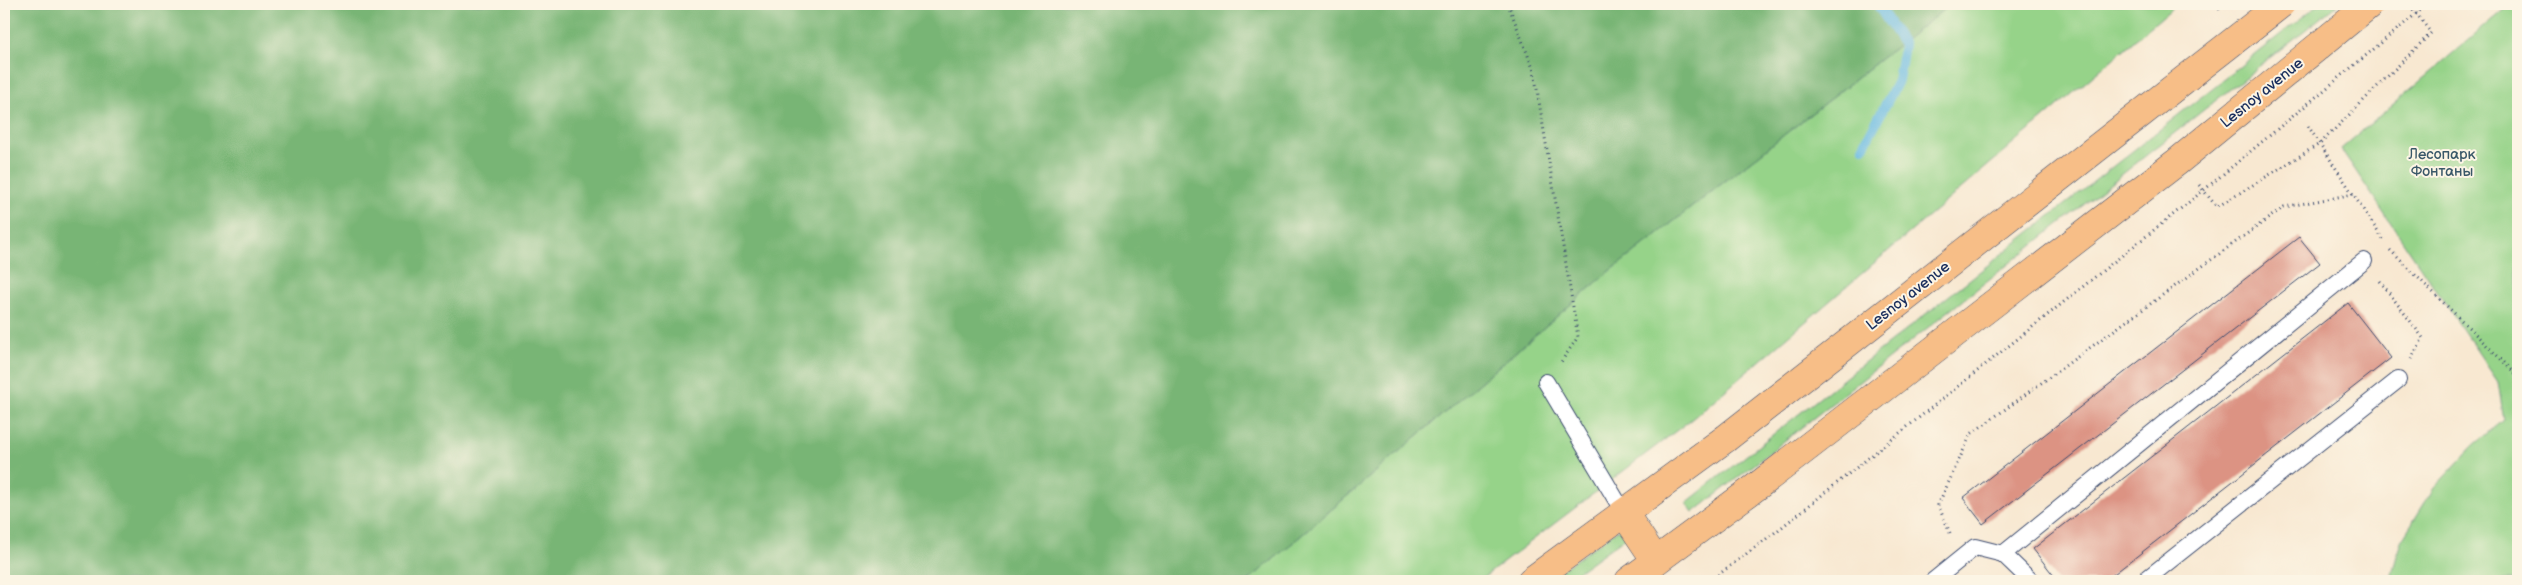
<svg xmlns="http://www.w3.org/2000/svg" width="2522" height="585" viewBox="0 0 2522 585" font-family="'Balsamiq Sans',sans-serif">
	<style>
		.green { fill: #96d389; stroke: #588174 }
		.forest { fill: #78b575; stroke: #4a726a }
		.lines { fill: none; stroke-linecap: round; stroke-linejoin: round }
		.stream { stroke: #66bae2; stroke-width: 10 }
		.building { fill: #dc9383 }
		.lane-casing { stroke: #3c4b6f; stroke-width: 18 }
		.primary-casing { stroke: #3c4b6f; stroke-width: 29 }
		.path { stroke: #3c4b6f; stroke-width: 3; stroke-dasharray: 1 4; stroke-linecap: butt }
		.lane { stroke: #fff; stroke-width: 16 }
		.primary { stroke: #f7be87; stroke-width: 28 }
		.primary-bridge-casing { stroke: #3c4b6f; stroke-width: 29; stroke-linecap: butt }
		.primary-bridge { stroke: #f7be87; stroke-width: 28 }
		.labels { text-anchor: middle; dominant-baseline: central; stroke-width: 4; stroke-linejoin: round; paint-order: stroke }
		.street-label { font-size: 15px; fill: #1b2f5e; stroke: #fcf5e5 }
		.park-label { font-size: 15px; fill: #3a5869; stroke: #fcf5e5 }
	</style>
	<rect width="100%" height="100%" fill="#fcf5e5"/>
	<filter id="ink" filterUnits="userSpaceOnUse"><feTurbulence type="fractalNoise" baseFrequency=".02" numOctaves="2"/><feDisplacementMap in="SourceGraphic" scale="10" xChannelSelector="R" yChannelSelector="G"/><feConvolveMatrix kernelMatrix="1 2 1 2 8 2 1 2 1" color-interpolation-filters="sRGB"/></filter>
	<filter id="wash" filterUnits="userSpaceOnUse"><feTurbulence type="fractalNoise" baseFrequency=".0096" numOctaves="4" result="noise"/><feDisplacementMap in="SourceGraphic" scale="20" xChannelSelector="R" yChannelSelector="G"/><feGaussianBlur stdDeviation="1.12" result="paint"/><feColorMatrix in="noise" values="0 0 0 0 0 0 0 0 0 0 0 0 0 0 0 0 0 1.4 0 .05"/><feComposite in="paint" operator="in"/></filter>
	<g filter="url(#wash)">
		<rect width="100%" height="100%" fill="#f8e8d1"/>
		<!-- green -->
		<g class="green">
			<polygon points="1951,4 2177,4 1693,418 1479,581 1248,581 1604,276"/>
			<polygon points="2319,4 2338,4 1693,513 1686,503"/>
			<polygon points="2510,4 2518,4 2518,581 2390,581 2401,541 2434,488 2473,446 2504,420 2498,382 2341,149"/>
			<polygon points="1627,523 1634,531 1565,581 1546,581"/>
		</g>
		<!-- forest -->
		<polygon class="forest" points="4,4 1951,4 1604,276 1248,581 4,581"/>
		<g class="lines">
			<!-- stream -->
			<polyline class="stream" points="1863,147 1898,81 1904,45 1879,7 1881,4"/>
		</g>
		<g id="blocks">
			<!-- building -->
			<g class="building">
				<polygon points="2299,237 2320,263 1983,524 1963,498"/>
				<polygon points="2348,303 2391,358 2105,581 2058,581 2033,549"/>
			</g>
		</g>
	</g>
	<g filter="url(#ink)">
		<use href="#blocks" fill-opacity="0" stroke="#3c4b6f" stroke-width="1"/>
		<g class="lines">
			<!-- lane casing -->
			<g class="lane-casing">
				<g id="lane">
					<polyline points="1546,382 1624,513"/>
					<polyline points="2003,554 2031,581"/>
					<polyline points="1933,581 1975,547 2003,554 2364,261"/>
					<polyline points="2144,581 2398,380"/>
				</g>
			</g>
			<!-- primary casing -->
			<g class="primary-casing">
				<g id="primary">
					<polyline points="1624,513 1656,561"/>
					<polyline points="1531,581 1725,439"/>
					<polyline points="1629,581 1760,484"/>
				</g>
			</g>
			<!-- path -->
			<g class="path">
				<polyline points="1508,4 1534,71 1578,337 1561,362"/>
				<polyline points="2216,4 2222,11"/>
				<polyline points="2308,126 2384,241"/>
				<polyline points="2199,185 2217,207 2321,143 2431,33 2409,4"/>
				<polyline points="2390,250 2518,376"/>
				<polyline points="2380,281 2423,338 2411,359"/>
				<polyline points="1950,533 1938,505 1971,434 2284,207 2354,194"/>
				<polyline points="1710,581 1777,531 2204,190 2428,4"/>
			</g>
			<!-- lane -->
			<use href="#lane" class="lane"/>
			<!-- primary -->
			<use href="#primary" class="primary"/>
			<!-- primary-bridge casing -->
			<g class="primary-bridge-casing">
				<g id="primary-bridge">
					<polyline points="1725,439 2281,4"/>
					<polyline points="1760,484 2177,162 2370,4"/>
				</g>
			</g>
			<!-- primary-bridge -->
			<use href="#primary-bridge" class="primary-bridge"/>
		</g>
	</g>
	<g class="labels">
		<!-- street labels -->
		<g class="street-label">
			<text transform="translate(2262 93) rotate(-39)">Lesnoy avenue</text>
			<text transform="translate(1908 296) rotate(-38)">Lesnoy avenue</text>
		</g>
		<!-- park labels -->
		<g class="park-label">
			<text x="2442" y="154">Лесопарк<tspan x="2442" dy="17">Фонтаны</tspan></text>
		</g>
	</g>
	<!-- margin -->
	<rect width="2522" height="585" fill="none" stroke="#fcf5e5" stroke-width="20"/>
</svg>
